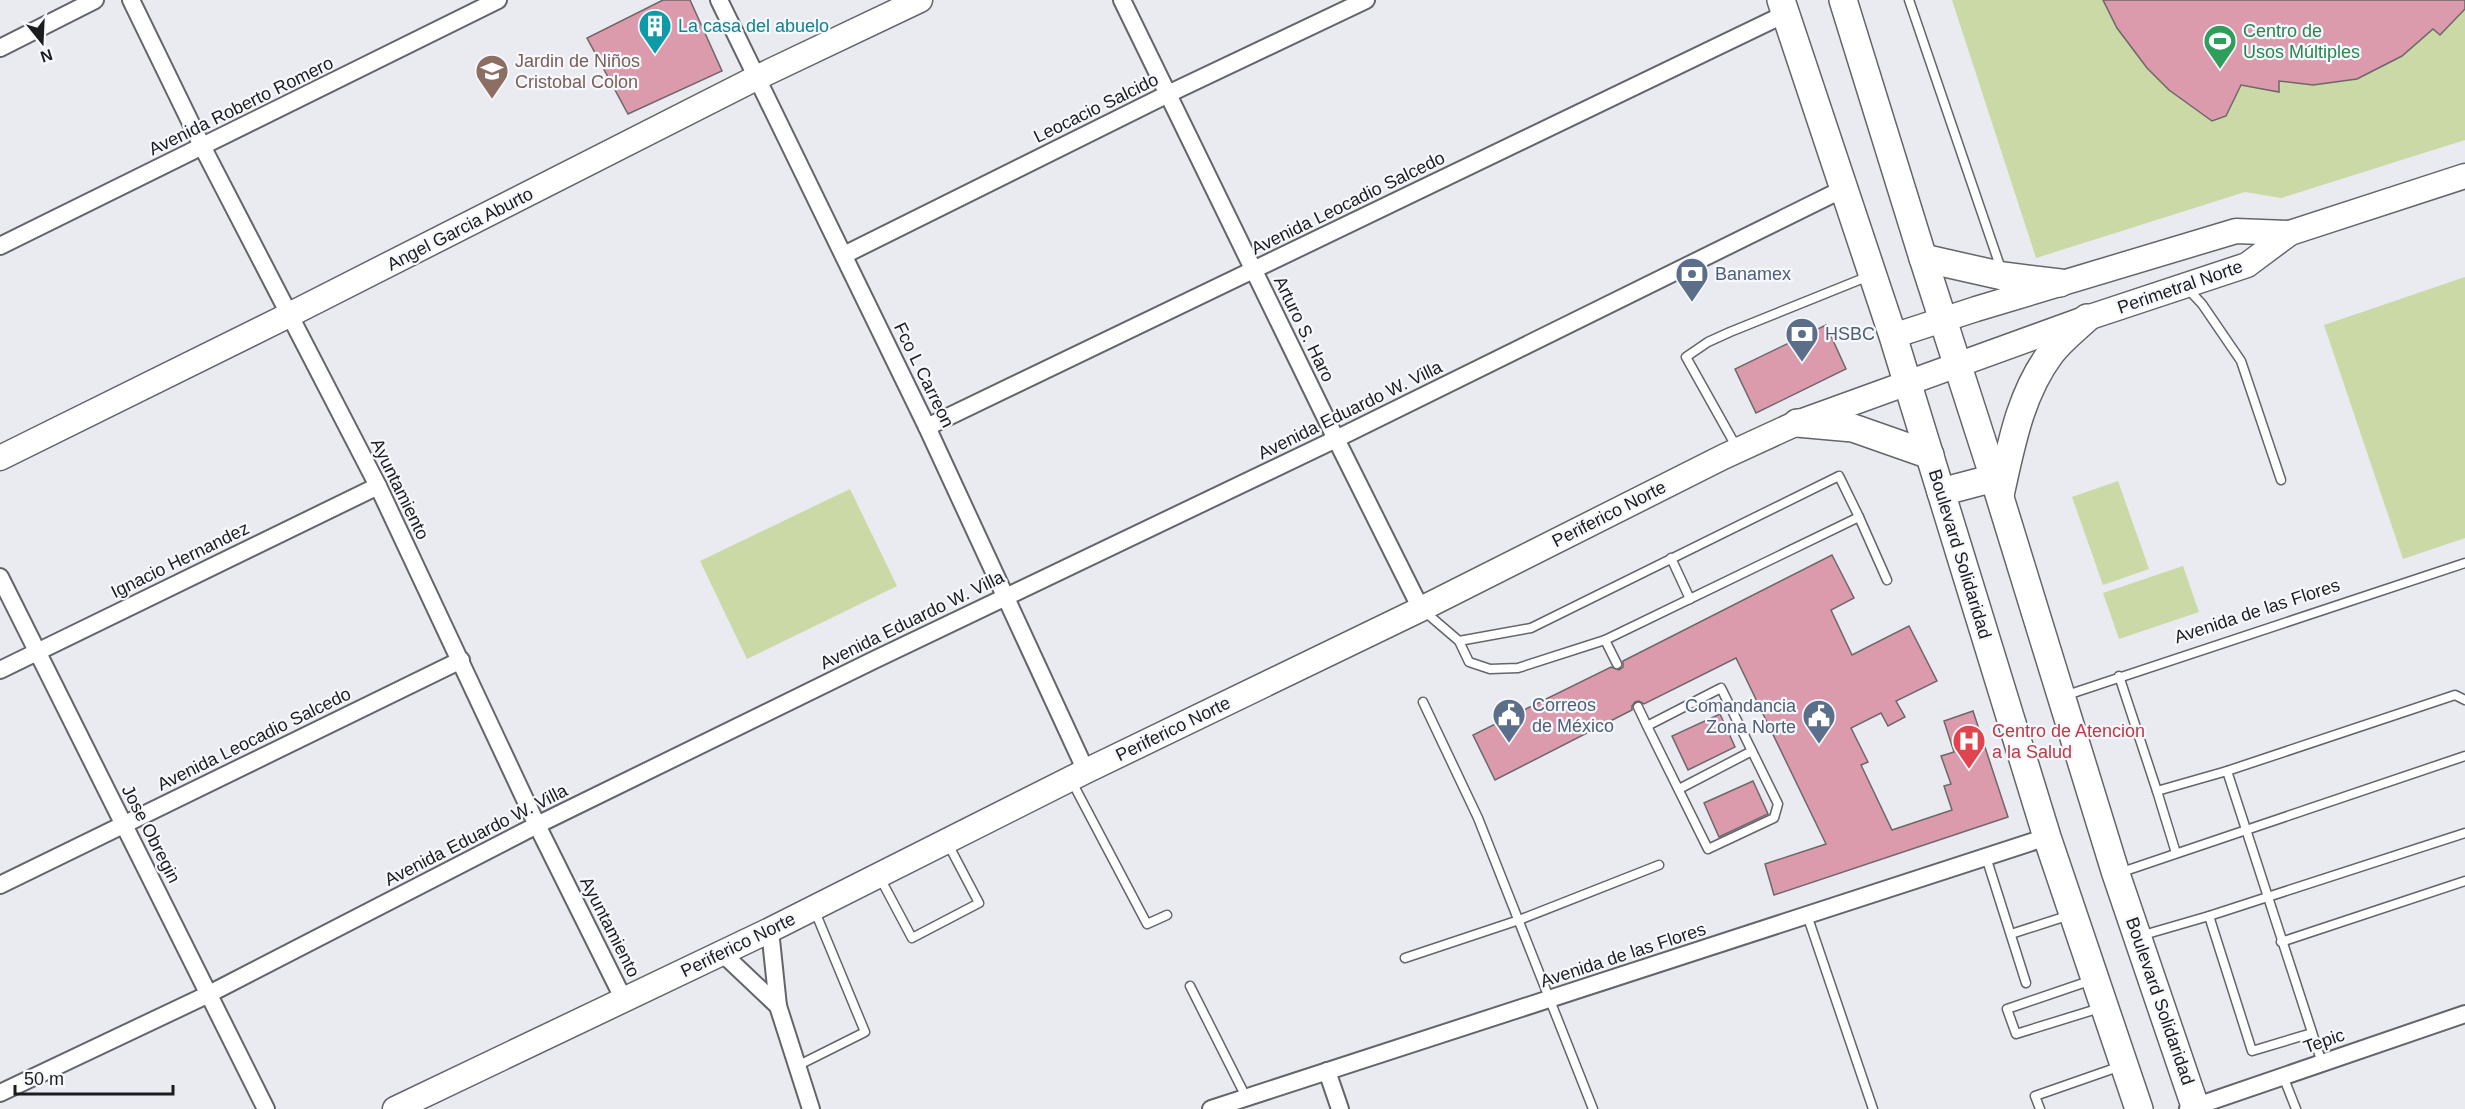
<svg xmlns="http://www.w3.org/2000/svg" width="2465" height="1109" viewBox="0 0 2465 1109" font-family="Helvetica,sans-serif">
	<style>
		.green { fill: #cbd9a6 }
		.building { fill: #dc9aad; stroke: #6d6769; stroke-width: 1.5 }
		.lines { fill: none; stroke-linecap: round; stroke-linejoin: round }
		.lane-casing { stroke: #63656a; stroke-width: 11 }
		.street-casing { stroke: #63656a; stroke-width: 20 }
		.secondary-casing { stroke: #63656a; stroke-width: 27 }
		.primary-casing { stroke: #63656a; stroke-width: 30 }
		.lane { stroke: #fff; stroke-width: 8 }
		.street { stroke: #fff; stroke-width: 16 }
		.secondary { stroke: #fff; stroke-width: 24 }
		.primary { stroke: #fff; stroke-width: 27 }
		.labels { text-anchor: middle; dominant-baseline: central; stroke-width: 4.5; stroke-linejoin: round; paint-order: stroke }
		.culture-label { font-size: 18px; fill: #0d838f; stroke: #f6f8fe; text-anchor: start }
		.leisure-label { font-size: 18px; fill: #27864d; stroke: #f6f8fe; text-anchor: start }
		.education-label { font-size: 18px; fill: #785e54; stroke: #f6f8fe; text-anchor: start }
		.street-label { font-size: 18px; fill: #1b1c1d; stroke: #f6f8fe }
		.service-label { font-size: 18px; fill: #4e5e75; stroke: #f6f8fe; text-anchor: start }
		.health-label { font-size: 18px; fill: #be3a42; stroke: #f6f8fe; text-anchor: start }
	</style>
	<rect width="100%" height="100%" fill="#e9ebf0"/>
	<!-- green -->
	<g class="green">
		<polygon points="1952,0 2465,0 2465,140 2281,198 2245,192 2036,258"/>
		<polygon points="2465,277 2465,538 2403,559 2324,325"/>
		<polygon points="2118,481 2149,569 2103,585 2072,497"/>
		<polygon points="850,489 897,586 747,659 700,561"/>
		<polygon points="2183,566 2199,612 2119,639 2103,593"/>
	</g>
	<!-- building -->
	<g class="building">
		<polygon points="663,0 690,0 722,71 628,114 587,38"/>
		<polygon points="2103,0 2465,0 2465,9 2440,35 2433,29 2402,56 2357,79 2313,85 2279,81 2279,92 2241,85 2226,116 2212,121 2169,90 2147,68 2117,28"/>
		<polygon points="1826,325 1846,369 1756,413 1735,369"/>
		<polygon points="1832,555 1854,598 1831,610 1852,655 1909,626 1937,681 1896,701 1905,717 1888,726 1881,713 1851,728 1868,762 1861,765 1892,830 1952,810 1944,786 1951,784 1941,756 1954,752 1944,721 1973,711 2008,817 1774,895 1765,864 1826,844 1736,658 1644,704 1639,701 1635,702 1632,706 1632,710 1495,780 1473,735 1611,667 1619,670 1623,667 1623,661"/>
		<polygon points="1720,714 1735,747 1688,770 1672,736"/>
		<polygon points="1753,781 1768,814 1719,837 1704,803"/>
	</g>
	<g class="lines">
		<!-- lane casing -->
		<g class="lane-casing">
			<g id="lane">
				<polyline points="1909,0 2001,269"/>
				<polyline points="2187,288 2202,304 2241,361 2281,480"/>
				<polyline points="1737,448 1686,357 1708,342 1730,332 1869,276"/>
				<polyline points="1859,517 1887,580"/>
				<polyline points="1671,558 1690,599"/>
				<polyline points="1424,611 1459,641 1469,662 1490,669 1518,668 1605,640 1859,517 1839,476 1531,628 1459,641"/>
				<polyline points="1605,640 1617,664"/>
				<polyline points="2119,676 2157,791 2227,771"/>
				<polyline points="2064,696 2465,563"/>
				<polyline points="1423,702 1478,818 1593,1109"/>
				<polyline points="1638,707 1647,726 1708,849 1774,818 1778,804 1721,688 1647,726"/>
				<polyline points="1071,780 1147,924 1167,915"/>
				<polyline points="1679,789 1752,751"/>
				<polyline points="2157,791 2176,853"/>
				<polyline points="1986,857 2026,983"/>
				<polyline points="2119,873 2465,756"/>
				<polyline points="879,876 912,938 979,903 948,844"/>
				<polyline points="1807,915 1873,1109"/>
				<polyline points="2011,934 2070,915"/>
				<polyline points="2140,936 2209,916"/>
				<polyline points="2281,942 2465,881"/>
				<polyline points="1405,958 1519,920 1659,865"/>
				<polyline points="2092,980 2007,1009 2016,1034 2100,1008"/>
				<polyline points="1190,986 1246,1097"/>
				<polyline points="2312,1033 2252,1051 2209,916 2465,833"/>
				<polyline points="2322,1063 2227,771 2455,695 2465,700"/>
				<polyline points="797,1066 865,1032 814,909"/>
				<polyline points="2283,1076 2296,1109"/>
				<polyline points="2040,1109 2035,1096 2121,1066"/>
			</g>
		</g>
		<!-- street casing -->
		<g class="street-casing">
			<g id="street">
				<polyline points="131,0 202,146 378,486 537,825 624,1000"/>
				<polyline points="719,0 927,427 1086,771"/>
				<polyline points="1122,0 1336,439 1421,609"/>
				<polyline points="0,48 95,0"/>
				<polyline points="0,246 498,0"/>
				<polyline points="844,255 1168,94 1366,0"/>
				<polyline points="927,427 1785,14"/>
				<polyline points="0,577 266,1109"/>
				<polyline points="0,670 378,486"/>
				<polyline points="0,885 461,660"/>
				<polyline points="770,930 778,1006 811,1109"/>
				<polyline points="722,953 778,1006"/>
				<polyline points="1327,1071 1340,1109"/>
				<polyline points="0,1093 209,994 537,825 874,660 1336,439 1845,188"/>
				<polyline points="1211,1109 2047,837"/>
				<polyline points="2188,1109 2465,1014"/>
			</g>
		</g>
		<!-- secondary casing -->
		<g class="secondary-casing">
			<g id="secondary">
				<polyline points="1893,336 1976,309 2236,231 2290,233"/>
				<polyline points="0,458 289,315 756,78 920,0"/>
				<polyline points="395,1109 770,930 1086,771 1421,609 1723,457 1797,423 2087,318 2247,265 2290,233 2465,176"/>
			</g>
		</g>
		<!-- primary casing -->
		<g class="primary-casing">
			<g id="primary">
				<polyline points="1781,0 1893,336 2047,837 2139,1109"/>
				<polyline points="1843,0 1923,258 1994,478 2116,874 2196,1109"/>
				<polyline points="1923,258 2003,276 2060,283"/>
				<polyline points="1797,423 1853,428 1930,455"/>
				<polyline points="1941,492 1994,478"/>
				<path d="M 2000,495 C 2011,446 2020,394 2051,353 C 2061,340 2075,329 2087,318"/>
			</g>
		</g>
		<!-- lane -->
		<use href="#lane" class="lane"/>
		<!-- street -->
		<use href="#street" class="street"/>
		<!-- secondary -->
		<use href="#secondary" class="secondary"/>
		<!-- primary -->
		<use href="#primary" class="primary"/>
	</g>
	<!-- icons -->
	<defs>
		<g id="building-pin" transform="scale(1.725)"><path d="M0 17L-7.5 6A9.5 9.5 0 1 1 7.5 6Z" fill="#0f9aa8" stroke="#f6f8fe"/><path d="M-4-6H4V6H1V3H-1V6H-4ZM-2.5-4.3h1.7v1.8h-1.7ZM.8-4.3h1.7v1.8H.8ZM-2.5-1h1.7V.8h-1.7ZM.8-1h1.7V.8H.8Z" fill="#fff"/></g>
		<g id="stadium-pin" transform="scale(1.725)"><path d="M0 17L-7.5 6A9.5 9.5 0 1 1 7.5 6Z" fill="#2e9e5b" stroke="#f6f8fe"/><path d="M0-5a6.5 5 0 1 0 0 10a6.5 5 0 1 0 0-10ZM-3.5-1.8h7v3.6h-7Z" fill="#fff"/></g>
		<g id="school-pin" transform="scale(1.725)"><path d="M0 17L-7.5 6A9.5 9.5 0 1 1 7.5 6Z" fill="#8d6e63" stroke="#f6f8fe"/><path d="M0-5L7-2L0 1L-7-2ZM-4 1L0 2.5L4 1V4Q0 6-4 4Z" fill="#fff"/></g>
		<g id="bank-pin" transform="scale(1.725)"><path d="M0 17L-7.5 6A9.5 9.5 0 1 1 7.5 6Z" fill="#5c6f8a" stroke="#f6f8fe"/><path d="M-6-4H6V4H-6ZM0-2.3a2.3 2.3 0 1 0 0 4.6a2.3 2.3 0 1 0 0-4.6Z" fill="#fff"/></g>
		<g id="civic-pin" transform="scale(1.725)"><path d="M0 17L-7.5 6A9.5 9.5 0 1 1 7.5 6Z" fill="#5c6f8a" stroke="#f6f8fe"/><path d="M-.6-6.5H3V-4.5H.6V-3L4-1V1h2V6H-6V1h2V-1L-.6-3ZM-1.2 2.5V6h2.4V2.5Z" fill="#fff"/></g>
		<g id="hospital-pin" transform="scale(1.725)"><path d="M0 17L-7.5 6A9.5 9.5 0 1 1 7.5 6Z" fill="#e0444e" stroke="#f6f8fe"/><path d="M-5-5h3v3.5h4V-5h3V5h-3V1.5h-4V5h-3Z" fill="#fff"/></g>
	</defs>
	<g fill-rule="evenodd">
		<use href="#building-pin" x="655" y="26"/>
		<use href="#stadium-pin" x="2220" y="41"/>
		<use href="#school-pin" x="492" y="71"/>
		<use href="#bank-pin" x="1692" y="274"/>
		<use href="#bank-pin" x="1802" y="334"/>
		<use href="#civic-pin" x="1509" y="715"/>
		<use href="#civic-pin" x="1819" y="716"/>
		<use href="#hospital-pin" x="1969" y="741"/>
	</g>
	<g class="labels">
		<!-- culture labels -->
		<g class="culture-label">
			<text x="678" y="26">La casa del abuelo</text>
		</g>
		<!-- leisure labels -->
		<g class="leisure-label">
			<text x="2243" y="31">Centro de<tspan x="2243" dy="21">Usos Múltiples</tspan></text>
		</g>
		<!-- education labels -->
		<g class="education-label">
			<text x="515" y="61">Jardin de Niños<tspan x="515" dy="21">Cristobal Colon</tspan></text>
		</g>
		<!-- street labels -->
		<g class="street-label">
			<text transform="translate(241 106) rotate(-26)">Avenida Roberto Romero</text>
			<text transform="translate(1096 108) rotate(-26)">Leocacio Salcido</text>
			<text transform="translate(1348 203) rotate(-26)">Avenida Leocadio Salcedo</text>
			<text transform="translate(460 229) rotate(-27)">Angel Garcia Aburto</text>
			<text transform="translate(2180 287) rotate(-19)">Perimetral Norte</text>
			<text transform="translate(1304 329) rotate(64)">Arturo S. Haro</text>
			<text transform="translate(924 375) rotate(64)">Fco L Carreon</text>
			<text transform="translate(1350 410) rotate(-26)">Avenida Eduardo W. Villa</text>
			<text transform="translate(400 489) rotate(64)">Ayuntamiento</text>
			<text transform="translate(1609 514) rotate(-27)">Periferico Norte</text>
			<text transform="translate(1960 554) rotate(73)">Boulevard Solidaridad</text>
			<text transform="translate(180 560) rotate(-26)">Ignacio Hernandez</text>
			<text transform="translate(2257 611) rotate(-18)">Avenida de las Flores</text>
			<text transform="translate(912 620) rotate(-26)">Avenida Eduardo W. Villa</text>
			<text transform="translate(1173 729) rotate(-26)">Periferico Norte</text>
			<text transform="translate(254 739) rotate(-26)">Avenida Leocadio Salcedo</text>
			<text transform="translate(151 834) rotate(63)">Jose Obregin</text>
			<text transform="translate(476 835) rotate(-27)">Avenida Eduardo W. Villa</text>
			<text transform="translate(610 927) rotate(63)">Ayuntamiento</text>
			<text transform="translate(738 945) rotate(-26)">Periferico Norte</text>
			<text transform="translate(1623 955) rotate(-18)">Avenida de las Flores</text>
			<text transform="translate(2160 1001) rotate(71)">Boulevard Solidaridad</text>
			<text transform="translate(2324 1041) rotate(-19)">Tepic</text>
		</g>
		<!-- service labels -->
		<g class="service-label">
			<text x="1715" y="274">Banamex</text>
			<text x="1825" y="334">HSBC</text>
			<text x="1532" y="705">Correos<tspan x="1532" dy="21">de México</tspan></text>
			<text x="1796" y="706" text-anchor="end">Comandancia<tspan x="1796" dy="21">Zona Norte</tspan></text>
		</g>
		<!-- health labels -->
		<g class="health-label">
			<text x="1992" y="731">Centro de Atencion<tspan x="1992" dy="21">a la Salud</tspan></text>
		</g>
	</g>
	<!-- north arrow -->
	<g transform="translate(42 42) rotate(162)" stroke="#f6f8fe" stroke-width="4.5" paint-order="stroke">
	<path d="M0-4.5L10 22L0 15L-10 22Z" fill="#1b1c1d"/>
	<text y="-9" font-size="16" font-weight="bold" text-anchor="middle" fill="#1b1c1d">N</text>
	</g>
	<!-- scale -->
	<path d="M15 1085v9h158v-9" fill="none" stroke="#1b1c1d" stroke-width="3"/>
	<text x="24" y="1085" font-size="18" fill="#1b1c1d" stroke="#f6f8fe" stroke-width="4.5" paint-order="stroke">50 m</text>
</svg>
